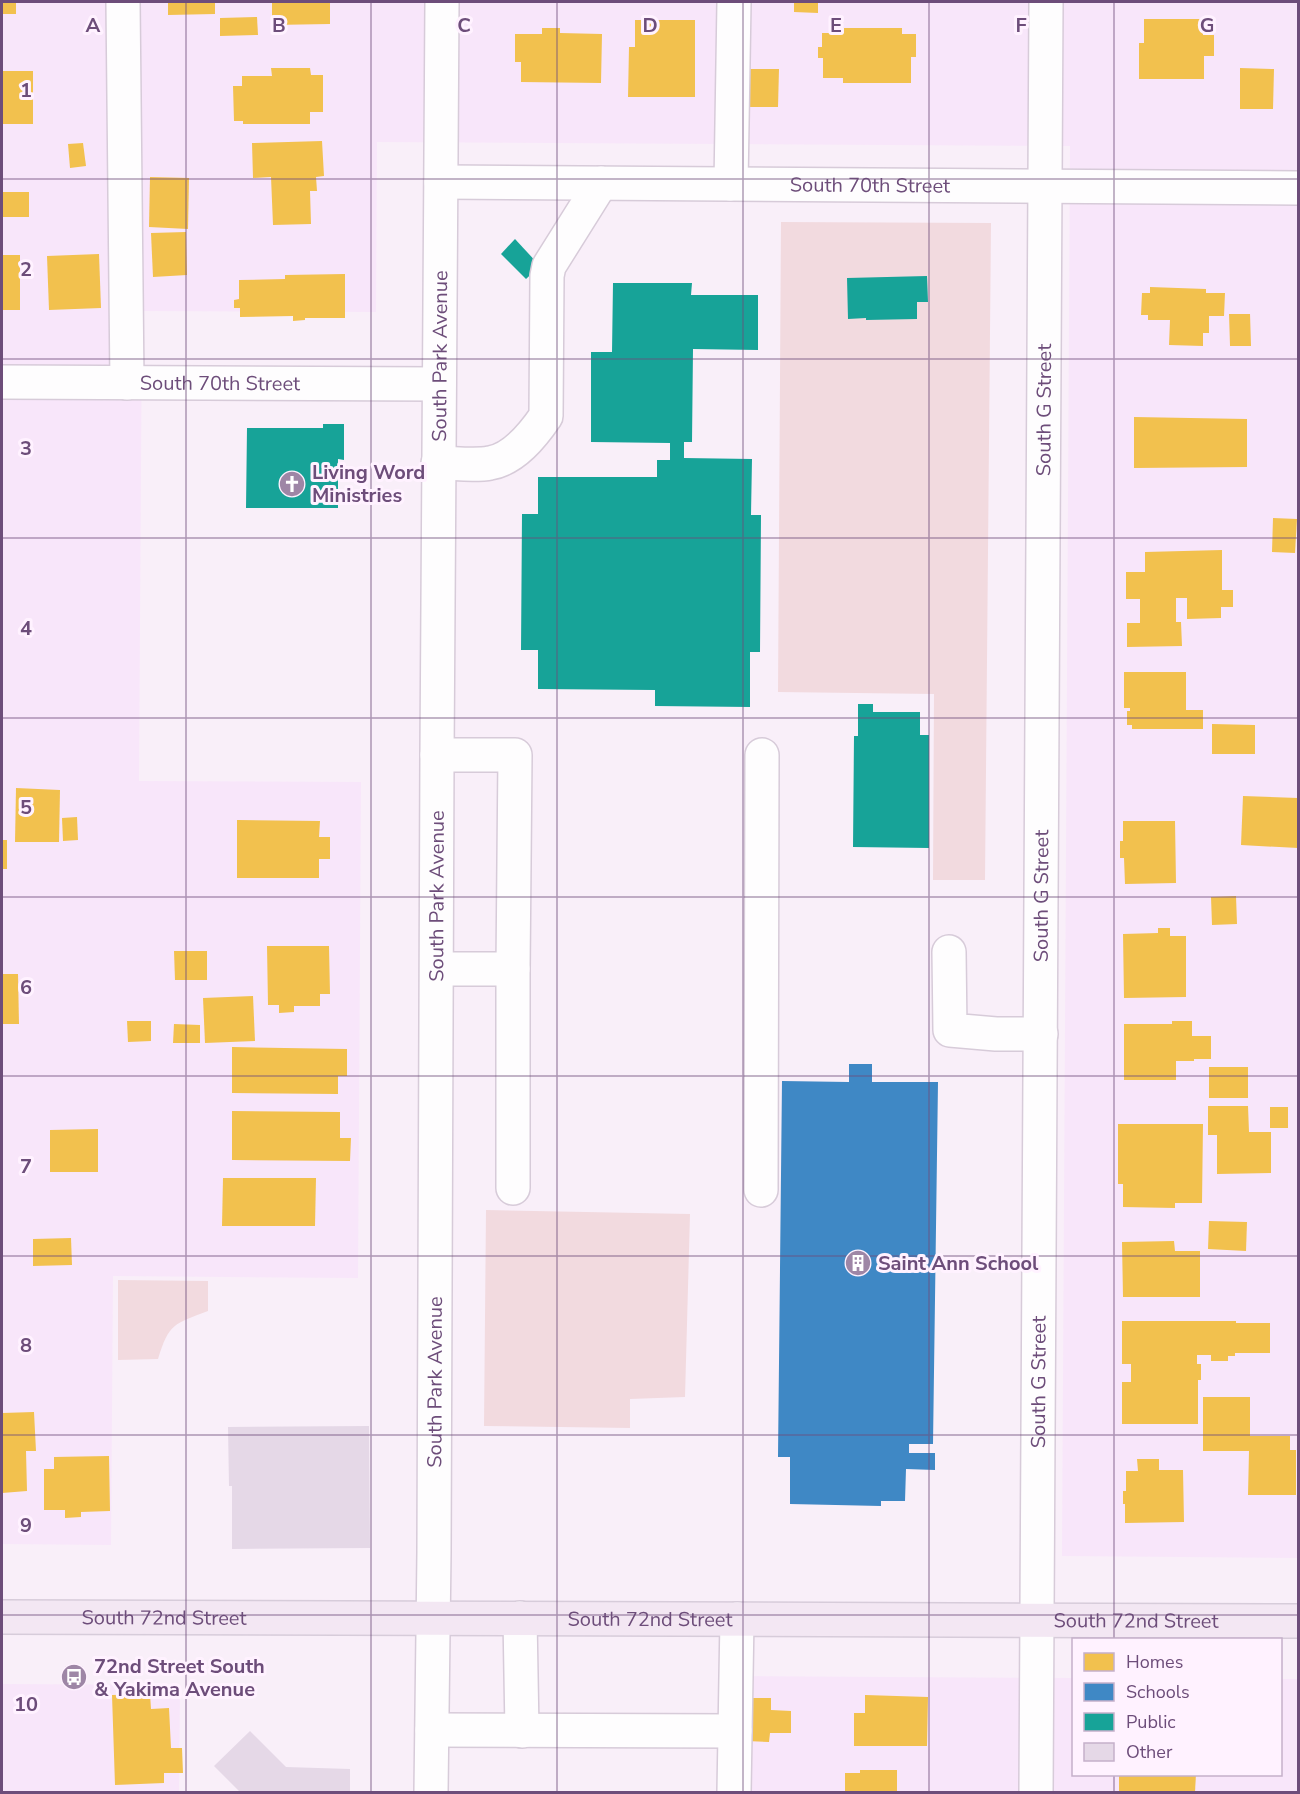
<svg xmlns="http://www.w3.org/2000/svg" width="1300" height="1794" viewBox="0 0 1300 1794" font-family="'Nunito Sans',sans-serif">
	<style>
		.residential { fill: #f8e6fa }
		.green { fill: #f2dadf }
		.homes { fill: #f2c14e }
		.schools { fill: #3f88c5 }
		.public { fill: #17a398 }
		.building { fill: #e5d8e7 }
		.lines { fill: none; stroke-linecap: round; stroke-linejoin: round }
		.minor-casing { stroke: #d7cbd9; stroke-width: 36 }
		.major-casing { stroke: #d7ccda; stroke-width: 36 }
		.minor { stroke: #fefdfe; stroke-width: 33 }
		.major { stroke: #f3e7f3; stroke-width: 33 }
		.grid { fill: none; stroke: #6d4d7a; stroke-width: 1.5; stroke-opacity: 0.55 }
		.labels { text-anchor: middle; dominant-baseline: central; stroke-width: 6; stroke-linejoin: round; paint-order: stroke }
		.street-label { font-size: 20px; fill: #6d4d7a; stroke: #fff2ff }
		.poi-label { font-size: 20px; font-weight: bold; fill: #6d4d7a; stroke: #fff2ff; text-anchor: start }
		.grid-label { font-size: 20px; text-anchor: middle; font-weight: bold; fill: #6d4d7a; stroke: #fff2ff; stroke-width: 6; stroke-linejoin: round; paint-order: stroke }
	</style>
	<rect width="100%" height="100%" fill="#f9eff9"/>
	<!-- residential -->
	<g class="residential">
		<polygon points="2,2 1298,2 1298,1558 1062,1556 1070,146 377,142 376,312 142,311 139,781 361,782 358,1278 113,1276 111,1545 2,1544"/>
		<polygon points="739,1676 1073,1678 1074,1774 1280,1774 1281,1679 1298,1679 1298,1792 739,1792"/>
		<polygon points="2,1684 180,1685 179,1792 2,1792"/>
	</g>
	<!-- green -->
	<g class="green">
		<polygon points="781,222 991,223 985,880 933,880 934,694 778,692"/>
		<polygon points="486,1210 690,1214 685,1397 630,1399 630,1428 484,1426"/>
		<path d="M 118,1280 L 208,1281 L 208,1311 C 174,1324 169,1323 158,1359 L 118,1360 Z"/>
	</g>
	<!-- homes -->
	<g class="homes">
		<rect x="2" y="2" width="14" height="12"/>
		<polygon points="168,2 215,2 215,14 168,15"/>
		<polygon points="272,2 330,2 330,24 272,25"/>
		<polygon points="794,2 818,2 818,13 794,12"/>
		<polygon points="257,17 258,35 220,36 220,18"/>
		<polygon points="1144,19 1203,19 1203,35 1214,35 1214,56 1204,56 1204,79 1139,79 1139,43 1144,43"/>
		<polygon points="635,20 695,20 695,97 628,97 629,47 635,47"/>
		<polygon points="542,28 560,28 560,33 602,34 601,83 521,82 521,62 515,62 515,34 542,34"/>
		<polygon points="844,28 902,28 902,34 916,34 916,57 911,57 911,83 843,83 843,78 823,78 823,58 818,58 818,47 822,47 822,33 844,33"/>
		<polygon points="271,68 310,68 311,75 323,75 323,112 310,112 310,124 243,124 243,121 234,121 233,86 242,86 242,76 272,76"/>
		<polygon points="1240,68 1274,69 1273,109 1240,109"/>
		<polygon points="747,69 779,69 778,107 746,107"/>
		<rect x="2" y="71" width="31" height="53"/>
		<polygon points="322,141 324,176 316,177 317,191 310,191 311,224 273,225 271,177 253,178 252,143"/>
		<polygon points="83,143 86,166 70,168 68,144"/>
		<polygon points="150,177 189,178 188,229 149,227"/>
		<rect x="2" y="192" width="27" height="25"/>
		<polygon points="186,232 187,275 153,277 151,233"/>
		<polygon points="99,254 101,308 49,310 47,256"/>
		<rect x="2" y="255" width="18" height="55"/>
		<polygon points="345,274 345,318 305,318 305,320 293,321 293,316 240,317 240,308 234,308 234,300 239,299 239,280 285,279 285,275"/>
		<polygon points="1150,287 1206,289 1206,293 1225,293 1224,316 1209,316 1209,333 1203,333 1203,346 1169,345 1170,320 1148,320 1148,315 1141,315 1142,293 1150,293"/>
		<polygon points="1229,314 1250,314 1251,346 1230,346"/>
		<polygon points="1134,417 1247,419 1247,467 1134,468"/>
		<polygon points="1273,518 1297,519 1295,553 1272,552"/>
		<polygon points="1222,550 1222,590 1233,590 1233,607 1221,607 1221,618 1187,619 1187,598 1176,598 1176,622 1181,622 1182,646 1127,647 1127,623 1140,623 1140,599 1126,599 1126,572 1145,572 1145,552"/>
		<polygon points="1124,672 1186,672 1186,710 1203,710 1203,729 1132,729 1132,725 1127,725 1127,711 1130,711 1130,708 1124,708"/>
		<polygon points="1212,724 1255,725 1255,754 1212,754"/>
		<polygon points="16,788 60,790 59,842 15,842"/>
		<polygon points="1243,796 1298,798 1298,848 1241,845"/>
		<polygon points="77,817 78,840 63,841 62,818"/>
		<polygon points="237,820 320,821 319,837 330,837 330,859 319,859 319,878 237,878"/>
		<polygon points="1123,821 1175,821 1176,883 1125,884 1124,858 1120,858 1120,841 1123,841"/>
		<rect x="2" y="840" width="5" height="29"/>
		<polygon points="1236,896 1237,924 1212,925 1211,897"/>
		<polygon points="1158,928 1170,928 1170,936 1186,936 1186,997 1124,998 1123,934 1158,933"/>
		<polygon points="267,946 329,946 330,994 320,994 320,1006 294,1006 294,1012 279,1013 279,1005 268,1005"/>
		<polygon points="174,951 207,951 207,980 175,980"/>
		<polygon points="2,974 18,974 19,1024 2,1024"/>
		<polygon points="253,996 255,1041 205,1043 203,998"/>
		<polygon points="127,1021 151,1021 151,1041 128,1042"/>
		<polygon points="1172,1021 1192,1021 1192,1036 1211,1036 1211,1059 1194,1059 1194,1061 1176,1061 1176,1080 1124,1080 1124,1024 1172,1024"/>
		<polygon points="174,1024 200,1025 200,1043 173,1043"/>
		<polygon points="232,1047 347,1049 347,1076 338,1076 338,1094 232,1093"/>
		<rect x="1209" y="1067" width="39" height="31"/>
		<polygon points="1208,1106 1248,1106 1249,1132 1271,1132 1271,1173 1217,1174 1217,1135 1208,1135"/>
		<rect x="1270" y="1107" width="18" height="21"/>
		<polygon points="232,1111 340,1112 340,1138 351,1138 350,1161 232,1160"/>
		<polygon points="1118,1124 1203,1124 1202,1203 1175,1203 1175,1208 1123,1207 1123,1184 1118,1184"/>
		<polygon points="98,1129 98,1172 50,1172 50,1130"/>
		<polygon points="223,1178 316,1178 315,1226 222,1226"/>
		<polygon points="1209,1221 1247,1222 1246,1251 1208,1249"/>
		<polygon points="71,1238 72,1265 33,1266 33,1239"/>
		<polygon points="1174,1241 1175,1251 1200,1251 1200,1297 1123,1297 1122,1242"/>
		<polygon points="1122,1321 1236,1321 1236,1323 1270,1323 1270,1353 1235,1353 1235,1356 1228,1356 1228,1361 1211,1361 1211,1355 1197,1355 1197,1364 1201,1364 1201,1380 1198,1380 1198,1424 1122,1424 1122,1382 1131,1382 1131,1364 1122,1364"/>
		<polygon points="1203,1397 1250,1397 1250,1436 1290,1436 1290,1450 1296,1450 1296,1495 1248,1495 1249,1451 1203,1451"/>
		<polygon points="34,1412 36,1451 26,1451 27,1491 2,1493 2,1413"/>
		<polygon points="109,1456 110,1511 81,1512 81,1517 65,1518 65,1510 44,1510 44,1469 54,1469 54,1457"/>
		<polygon points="1137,1459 1159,1459 1159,1470 1183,1470 1184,1522 1125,1523 1125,1504 1123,1504 1123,1491 1126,1491 1126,1471 1138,1471"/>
		<polygon points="150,1694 151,1709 169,1708 171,1748 182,1748 183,1773 164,1773 164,1783 115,1785 112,1695"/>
		<polygon points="865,1695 928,1697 927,1746 854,1746 854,1713 865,1713"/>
		<polygon points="747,1698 771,1698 771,1710 791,1711 791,1733 770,1733 769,1742 746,1741"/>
		<polygon points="860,1770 897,1770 897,1792 845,1792 845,1773 860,1773"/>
		<polygon points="1119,1774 1196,1774 1195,1792 1119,1792"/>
	</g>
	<!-- schools -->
	<polygon class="schools" points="849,1064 872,1064 872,1082 938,1082 933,1444 909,1444 909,1453 935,1453 935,1470 906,1469 905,1501 881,1501 881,1506 790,1504 790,1457 778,1457 782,1081 849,1082"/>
	<!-- public -->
	<g class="public">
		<polygon points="515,239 540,266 526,279 501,254"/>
		<polygon points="927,276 928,302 917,302 917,319 866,320 866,318 848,319 847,278"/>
		<polygon points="613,283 692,283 691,295 758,295 758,350 693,349 692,442 684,442 684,458 752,459 751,515 761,515 760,652 750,652 750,707 655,706 655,690 538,689 538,650 521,650 522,514 538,514 538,477 657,477 657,460 670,460 670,443 591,442 591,352 612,352"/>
		<polygon points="323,424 344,424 344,460 338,459 338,508 246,508 247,428 323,428"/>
		<polygon points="858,704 873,704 873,712 920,712 920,735 929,735 929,848 853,847 854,736 858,736"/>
	</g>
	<!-- building -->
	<g class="building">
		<polygon points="369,1426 370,1548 232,1549 232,1486 229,1486 228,1427"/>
		<polygon points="250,1731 286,1767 350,1769 350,1792 240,1792 214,1766"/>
	</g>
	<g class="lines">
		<!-- minor casing -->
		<g class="minor-casing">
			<g id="minor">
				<polyline points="123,2 127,383"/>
				<path id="s1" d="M 441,182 L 1298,188"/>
				<polyline points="731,184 734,2"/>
				<path id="s2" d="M 2,382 L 439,384"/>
				<path d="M 438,463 C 454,463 475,466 490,463 C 514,459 533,435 546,416 L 547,276 L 549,266 L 601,183"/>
				<polyline points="437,755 515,755 513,969 513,1188"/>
				<polyline points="949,952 950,1030 996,1034 1041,1034"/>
				<polyline points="437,969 513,969"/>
				<polyline points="761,1190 762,755"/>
				<polyline points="520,1618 522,1731"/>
				<polyline points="432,1730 735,1731"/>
				<path id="s3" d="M 431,1792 L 434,1552 L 437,755 L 442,2"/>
				<polyline points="734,1792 737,1619"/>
				<path id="s4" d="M 1036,1792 L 1046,2"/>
			</g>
		</g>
		<!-- major casing -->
		<g class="major-casing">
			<g id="major">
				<path id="s5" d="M 2,1617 L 1298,1621"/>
			</g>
		</g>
		<!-- minor -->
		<use href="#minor" class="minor"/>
		<!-- major -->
		<use href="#major" class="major"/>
	</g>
	<!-- grid -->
	<path class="grid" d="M 186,2 L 186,1792M 371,2 L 371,1792M 557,2 L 557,1792M 743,2 L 743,1792M 929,2 L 929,1792M 1114,2 L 1114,1640M 2,179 L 1298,179M 2,359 L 1298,359M 2,538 L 1298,538M 2,718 L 1298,718M 2,897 L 1298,897M 2,1076 L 1298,1076M 2,1256 L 1298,1256M 2,1435 L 1298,1435M 2,1615 L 1298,1615M 1114,1774 L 1114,1792"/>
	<!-- icons -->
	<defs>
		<g id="church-disc" transform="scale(1.35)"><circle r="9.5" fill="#9e86a6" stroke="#fff2ff"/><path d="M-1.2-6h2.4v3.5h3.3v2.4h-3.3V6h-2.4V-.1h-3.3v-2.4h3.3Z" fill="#fff"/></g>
		<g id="building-disc" transform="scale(1.35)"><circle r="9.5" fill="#9e86a6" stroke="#fff2ff"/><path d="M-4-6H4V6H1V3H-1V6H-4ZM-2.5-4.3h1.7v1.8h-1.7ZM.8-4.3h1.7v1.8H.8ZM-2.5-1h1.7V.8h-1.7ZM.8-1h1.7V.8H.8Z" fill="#fff"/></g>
		<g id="bus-disc" transform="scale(1.35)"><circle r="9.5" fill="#9e86a6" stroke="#fff2ff"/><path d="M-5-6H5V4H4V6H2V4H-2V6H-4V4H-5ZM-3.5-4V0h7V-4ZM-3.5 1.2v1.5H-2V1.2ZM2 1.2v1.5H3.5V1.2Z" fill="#fff"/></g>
	</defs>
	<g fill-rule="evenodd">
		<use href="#church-disc" x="292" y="484"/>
		<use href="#building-disc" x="858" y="1263"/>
		<use href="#bus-disc" x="74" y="1677"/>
	</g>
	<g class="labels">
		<!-- street labels -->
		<g class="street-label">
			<text stroke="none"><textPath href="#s1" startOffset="429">South 70th Street</textPath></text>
			<text stroke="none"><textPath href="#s3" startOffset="1436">South Park Avenue</textPath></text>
			<text stroke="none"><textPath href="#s2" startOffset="218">South 70th Street</textPath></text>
			<text stroke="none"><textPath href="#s4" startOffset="1382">South G Street</textPath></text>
			<text stroke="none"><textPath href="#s3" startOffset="896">South Park Avenue</textPath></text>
			<text stroke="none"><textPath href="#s4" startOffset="896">South G Street</textPath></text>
			<text stroke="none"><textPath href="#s3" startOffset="410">South Park Avenue</textPath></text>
			<text stroke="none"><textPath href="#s4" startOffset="410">South G Street</textPath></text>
			<text stroke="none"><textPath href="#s5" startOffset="162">South 72nd Street</textPath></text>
			<text stroke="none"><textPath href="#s5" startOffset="648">South 72nd Street</textPath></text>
			<text stroke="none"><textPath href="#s5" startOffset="1134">South 72nd Street</textPath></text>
		</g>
		<!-- poi labels -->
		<g class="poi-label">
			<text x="312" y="472">Living Word<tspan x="312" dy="23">Ministries</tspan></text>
			<text x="878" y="1263">Saint Ann School</text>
			<text x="94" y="1666">72nd Street South<tspan x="94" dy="23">&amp; Yakima Avenue</tspan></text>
		</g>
	</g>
	<g class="grid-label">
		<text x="93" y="32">A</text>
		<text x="279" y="32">B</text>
		<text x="464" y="32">C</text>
		<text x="650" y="32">D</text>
		<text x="836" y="32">E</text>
		<text x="1021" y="32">F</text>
		<text x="1207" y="32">G</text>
		<text x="26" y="97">1</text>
		<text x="26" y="276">2</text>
		<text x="26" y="455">3</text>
		<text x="26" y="635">4</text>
		<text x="26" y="814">5</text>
		<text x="26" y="994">6</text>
		<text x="26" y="1173">7</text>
		<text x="26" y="1352">8</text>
		<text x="26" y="1532">9</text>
		<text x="26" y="1711">10</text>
	</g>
	<!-- border -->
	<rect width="1300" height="1794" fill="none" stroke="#6d4d7a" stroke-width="6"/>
	<!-- legend -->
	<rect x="1072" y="1638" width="210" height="138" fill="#fff2ff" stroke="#c5b0ca" stroke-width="1.5"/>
	<rect x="1084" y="1653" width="30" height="18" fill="#f2c14e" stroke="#c5b0ca" stroke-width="1.5"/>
	<text x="1126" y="1668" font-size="18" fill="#6d4d7a">Homes</text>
	<rect x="1084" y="1683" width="30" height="18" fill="#3f88c5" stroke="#c5b0ca" stroke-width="1.5"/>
	<text x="1126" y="1698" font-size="18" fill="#6d4d7a">Schools</text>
	<rect x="1084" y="1713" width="30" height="18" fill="#17a398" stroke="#c5b0ca" stroke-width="1.5"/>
	<text x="1126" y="1728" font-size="18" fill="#6d4d7a">Public</text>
	<rect x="1084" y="1743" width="30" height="18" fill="#e5d8e7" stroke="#c5b0ca" stroke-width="1.5"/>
	<text x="1126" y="1758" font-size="18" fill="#6d4d7a">Other</text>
</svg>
